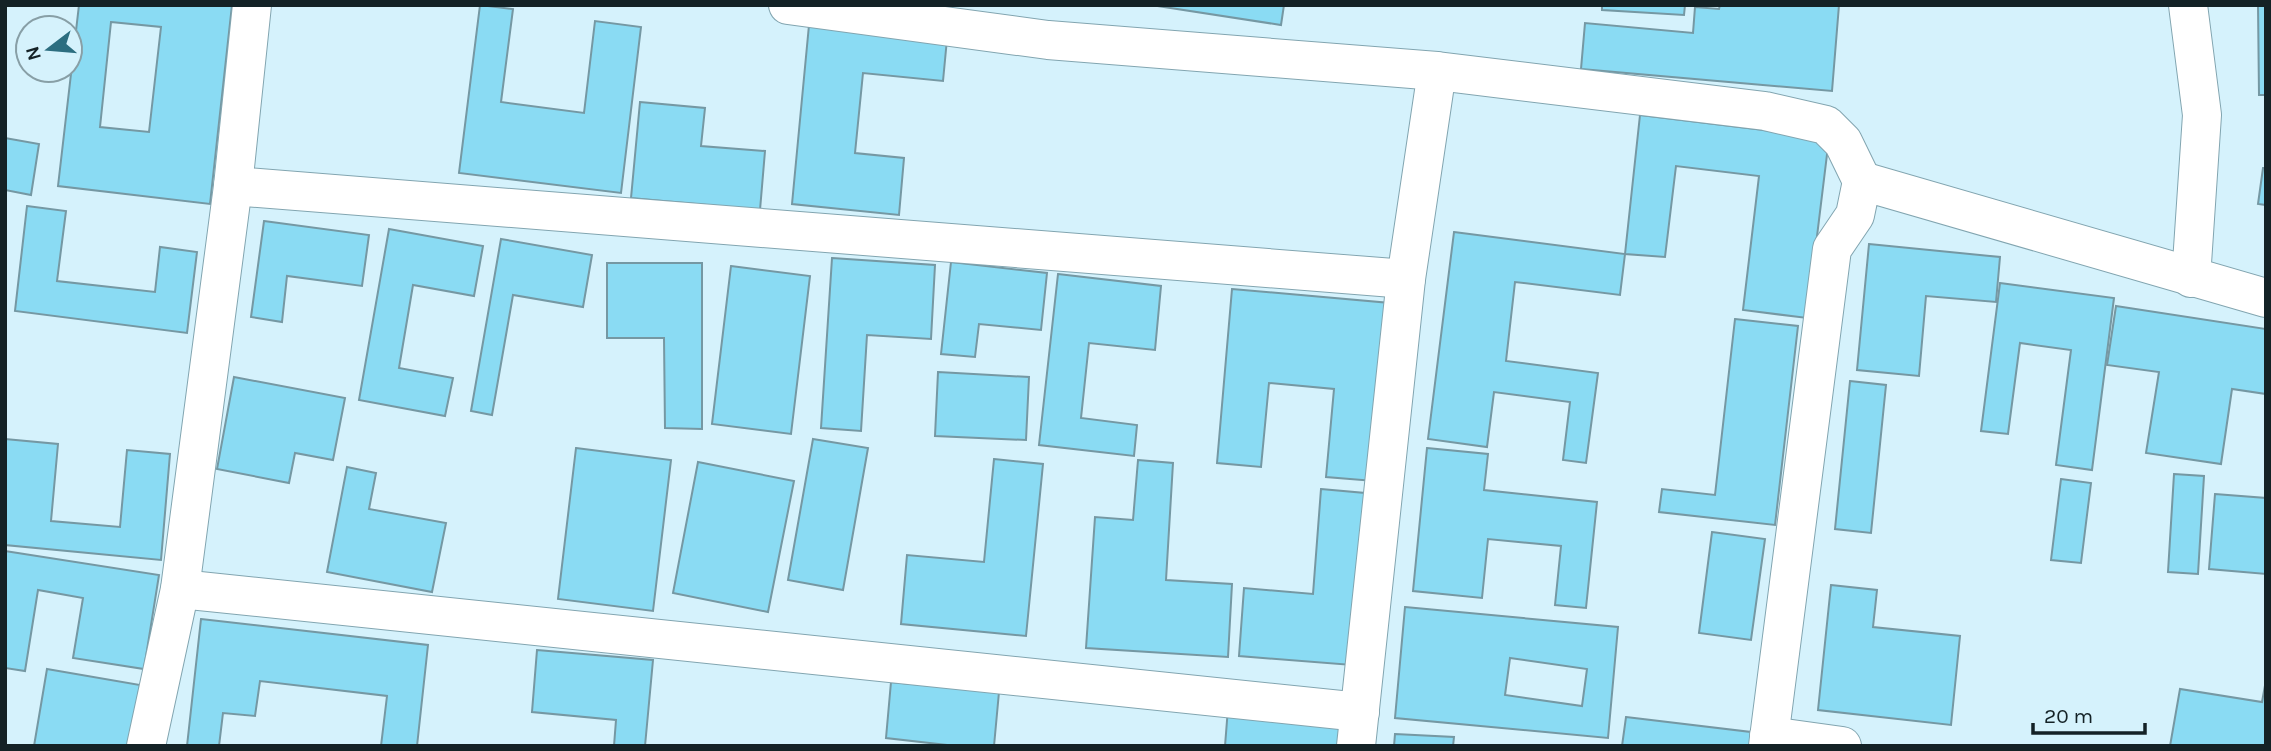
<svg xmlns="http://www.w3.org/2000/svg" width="2271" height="751" viewBox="0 0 2271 751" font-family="Karla,sans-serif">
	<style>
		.building { fill: #8adbf3; stroke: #7598a3; stroke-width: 2; fill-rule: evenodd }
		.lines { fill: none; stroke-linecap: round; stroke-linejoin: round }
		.street-casing { stroke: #82a5b0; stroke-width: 40 }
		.street { stroke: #fff; stroke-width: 38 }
	</style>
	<rect width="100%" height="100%" fill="#d5f2fc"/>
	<!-- building -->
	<g class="building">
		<path d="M 79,5 L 232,5 L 210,204 L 58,186 ZM 111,22 L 161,27 L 149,132 L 100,127 Z"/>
		<polygon points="480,5 513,9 501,102 584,113 595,21 641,27 621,193 459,173"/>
		<polygon points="1151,5 1284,5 1281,25"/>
		<polygon points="1602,5 1685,5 1684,15 1602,10"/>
		<polygon points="1720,5 1839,5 1832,91 1581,69 1585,23 1693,33 1695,7 1719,9"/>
		<polygon points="2258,5 2266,5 2266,95 2259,95"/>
		<polygon points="809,25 947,39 943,81 863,73 855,153 904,158 899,215 792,204"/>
		<polygon points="640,102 705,108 701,146 765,151 760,210 631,198"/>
		<polygon points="1640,115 1829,138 1807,318 1743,310 1759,176 1676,166 1665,257 1625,254"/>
		<polygon points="5,138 39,144 31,195 5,190"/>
		<polygon points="2263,168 2266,168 2266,205 2258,204"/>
		<polygon points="27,206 66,211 57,281 155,292 160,247 197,252 187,333 15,311"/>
		<polygon points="264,221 369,235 362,286 287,276 282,322 251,317"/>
		<polygon points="389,229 483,246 474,296 413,285 399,368 453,378 445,416 359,400"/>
		<polygon points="1454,232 1625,254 1620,295 1515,282 1506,361 1598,373 1586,463 1563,460 1570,402 1494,392 1487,447 1428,439"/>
		<polygon points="501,239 592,255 583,307 513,295 492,415 471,411"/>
		<polygon points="1869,244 2000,257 1996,302 1926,296 1919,376 1857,370"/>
		<polygon points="832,258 935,265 931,339 867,335 861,431 821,428"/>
		<polygon points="951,262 1047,273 1041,330 979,324 975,357 941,354"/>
		<polygon points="607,263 702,263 702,429 665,428 664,338 607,338"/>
		<polygon points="731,266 810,276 791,434 712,424"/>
		<polygon points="1058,274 1161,286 1155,350 1089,343 1081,418 1137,425 1134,456 1039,445"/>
		<polygon points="2000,283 2114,298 2092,470 2056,465 2071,350 2020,343 2008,434 1981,431"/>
		<polygon points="1232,289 1390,303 1374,481 1326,477 1334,389 1269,383 1261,467 1217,463"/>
		<polygon points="2116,306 2266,329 2266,394 2232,389 2221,464 2146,453 2159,372 2107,365"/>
		<polygon points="1735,319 1798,326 1775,525 1659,512 1662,489 1715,495"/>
		<polygon points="938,372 1029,377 1026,440 935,436"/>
		<polygon points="234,377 345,398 333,460 295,453 289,483 217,469"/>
		<polygon points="1850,381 1886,385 1871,533 1835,529"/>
		<polygon points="5,439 58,444 51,521 120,527 127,450 170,454 161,560 5,545"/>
		<polygon points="813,439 868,448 843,590 788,580"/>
		<polygon points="576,448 671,460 653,611 558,599"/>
		<polygon points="1427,448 1488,454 1484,490 1597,502 1586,608 1555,605 1561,546 1488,539 1482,598 1413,591"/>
		<polygon points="994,459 1043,464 1026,636 901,624 907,555 984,562"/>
		<polygon points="1138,460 1173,463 1166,580 1232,584 1228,657 1086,648 1095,517 1133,520"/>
		<polygon points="698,462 794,481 768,612 673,593"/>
		<polygon points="347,467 376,473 369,509 446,523 432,592 327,572"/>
		<polygon points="2174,474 2204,476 2198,574 2168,572"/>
		<polygon points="2061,479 2091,483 2081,563 2051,560"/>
		<polygon points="1321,489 1365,493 1352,665 1239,656 1244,588 1313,594"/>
		<polygon points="2215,494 2266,498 2266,574 2209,569"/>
		<polygon points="1712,532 1765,539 1751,640 1699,633"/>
		<polygon points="5,551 159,575 144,669 73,658 83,598 38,590 25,671 5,668"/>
		<polygon points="1831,585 1877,590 1873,627 1960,636 1951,725 1818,710"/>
		<path d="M 1405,607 L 1618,627 L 1608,738 L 1395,718 ZM 1510,658 L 1587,669 L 1582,706 L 1505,695 Z"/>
		<polygon points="201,619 428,645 417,746 381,746 387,696 260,681 255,716 223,713 219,746 187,746"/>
		<polygon points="537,650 653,660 645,746 614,746 616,720 532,712"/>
		<polygon points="47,669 140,685 129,746 34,746"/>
		<polygon points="2266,680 2266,746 2170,746 2180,689 2262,702"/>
		<polygon points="891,682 999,692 994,746 956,746 886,738"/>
		<polygon points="1228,708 1347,720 1345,746 1225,746"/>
		<polygon points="1626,717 1759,733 1758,746 1622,746"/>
		<polygon points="1395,734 1454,737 1453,746 1394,746"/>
	</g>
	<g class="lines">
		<!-- street casing -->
		<g class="street-casing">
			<g id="street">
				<polyline points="788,5 1048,40 1437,71 1765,111 1826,125 1843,142 1862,181"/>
				<polyline points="2188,5 2202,115 2191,278"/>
				<polyline points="233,186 1406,279"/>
				<polyline points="180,589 1360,712"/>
				<polyline points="1769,736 1842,746"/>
				<polyline points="146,746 180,589 233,186 252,5"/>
				<polyline points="1356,746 1406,279 1437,71"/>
				<polyline points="1768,746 1832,249 1855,215 1862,181 2266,298"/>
			</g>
		</g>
		<!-- street -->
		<use href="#street" class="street"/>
	</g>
	<!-- border -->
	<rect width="2271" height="751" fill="none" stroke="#142226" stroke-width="14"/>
	<!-- north arrow -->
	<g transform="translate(49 49) rotate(254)"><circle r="33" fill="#d5f2fc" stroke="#889fa6" stroke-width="2"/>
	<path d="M0-5L12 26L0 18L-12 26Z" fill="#2c6e80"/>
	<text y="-10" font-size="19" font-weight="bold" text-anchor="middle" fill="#142226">N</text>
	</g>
	<!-- scale -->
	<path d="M2033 723v10h112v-10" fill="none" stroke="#142226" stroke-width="3.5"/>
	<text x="2044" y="723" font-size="21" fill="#142226" stroke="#d5f2fc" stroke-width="5" paint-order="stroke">20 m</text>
</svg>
